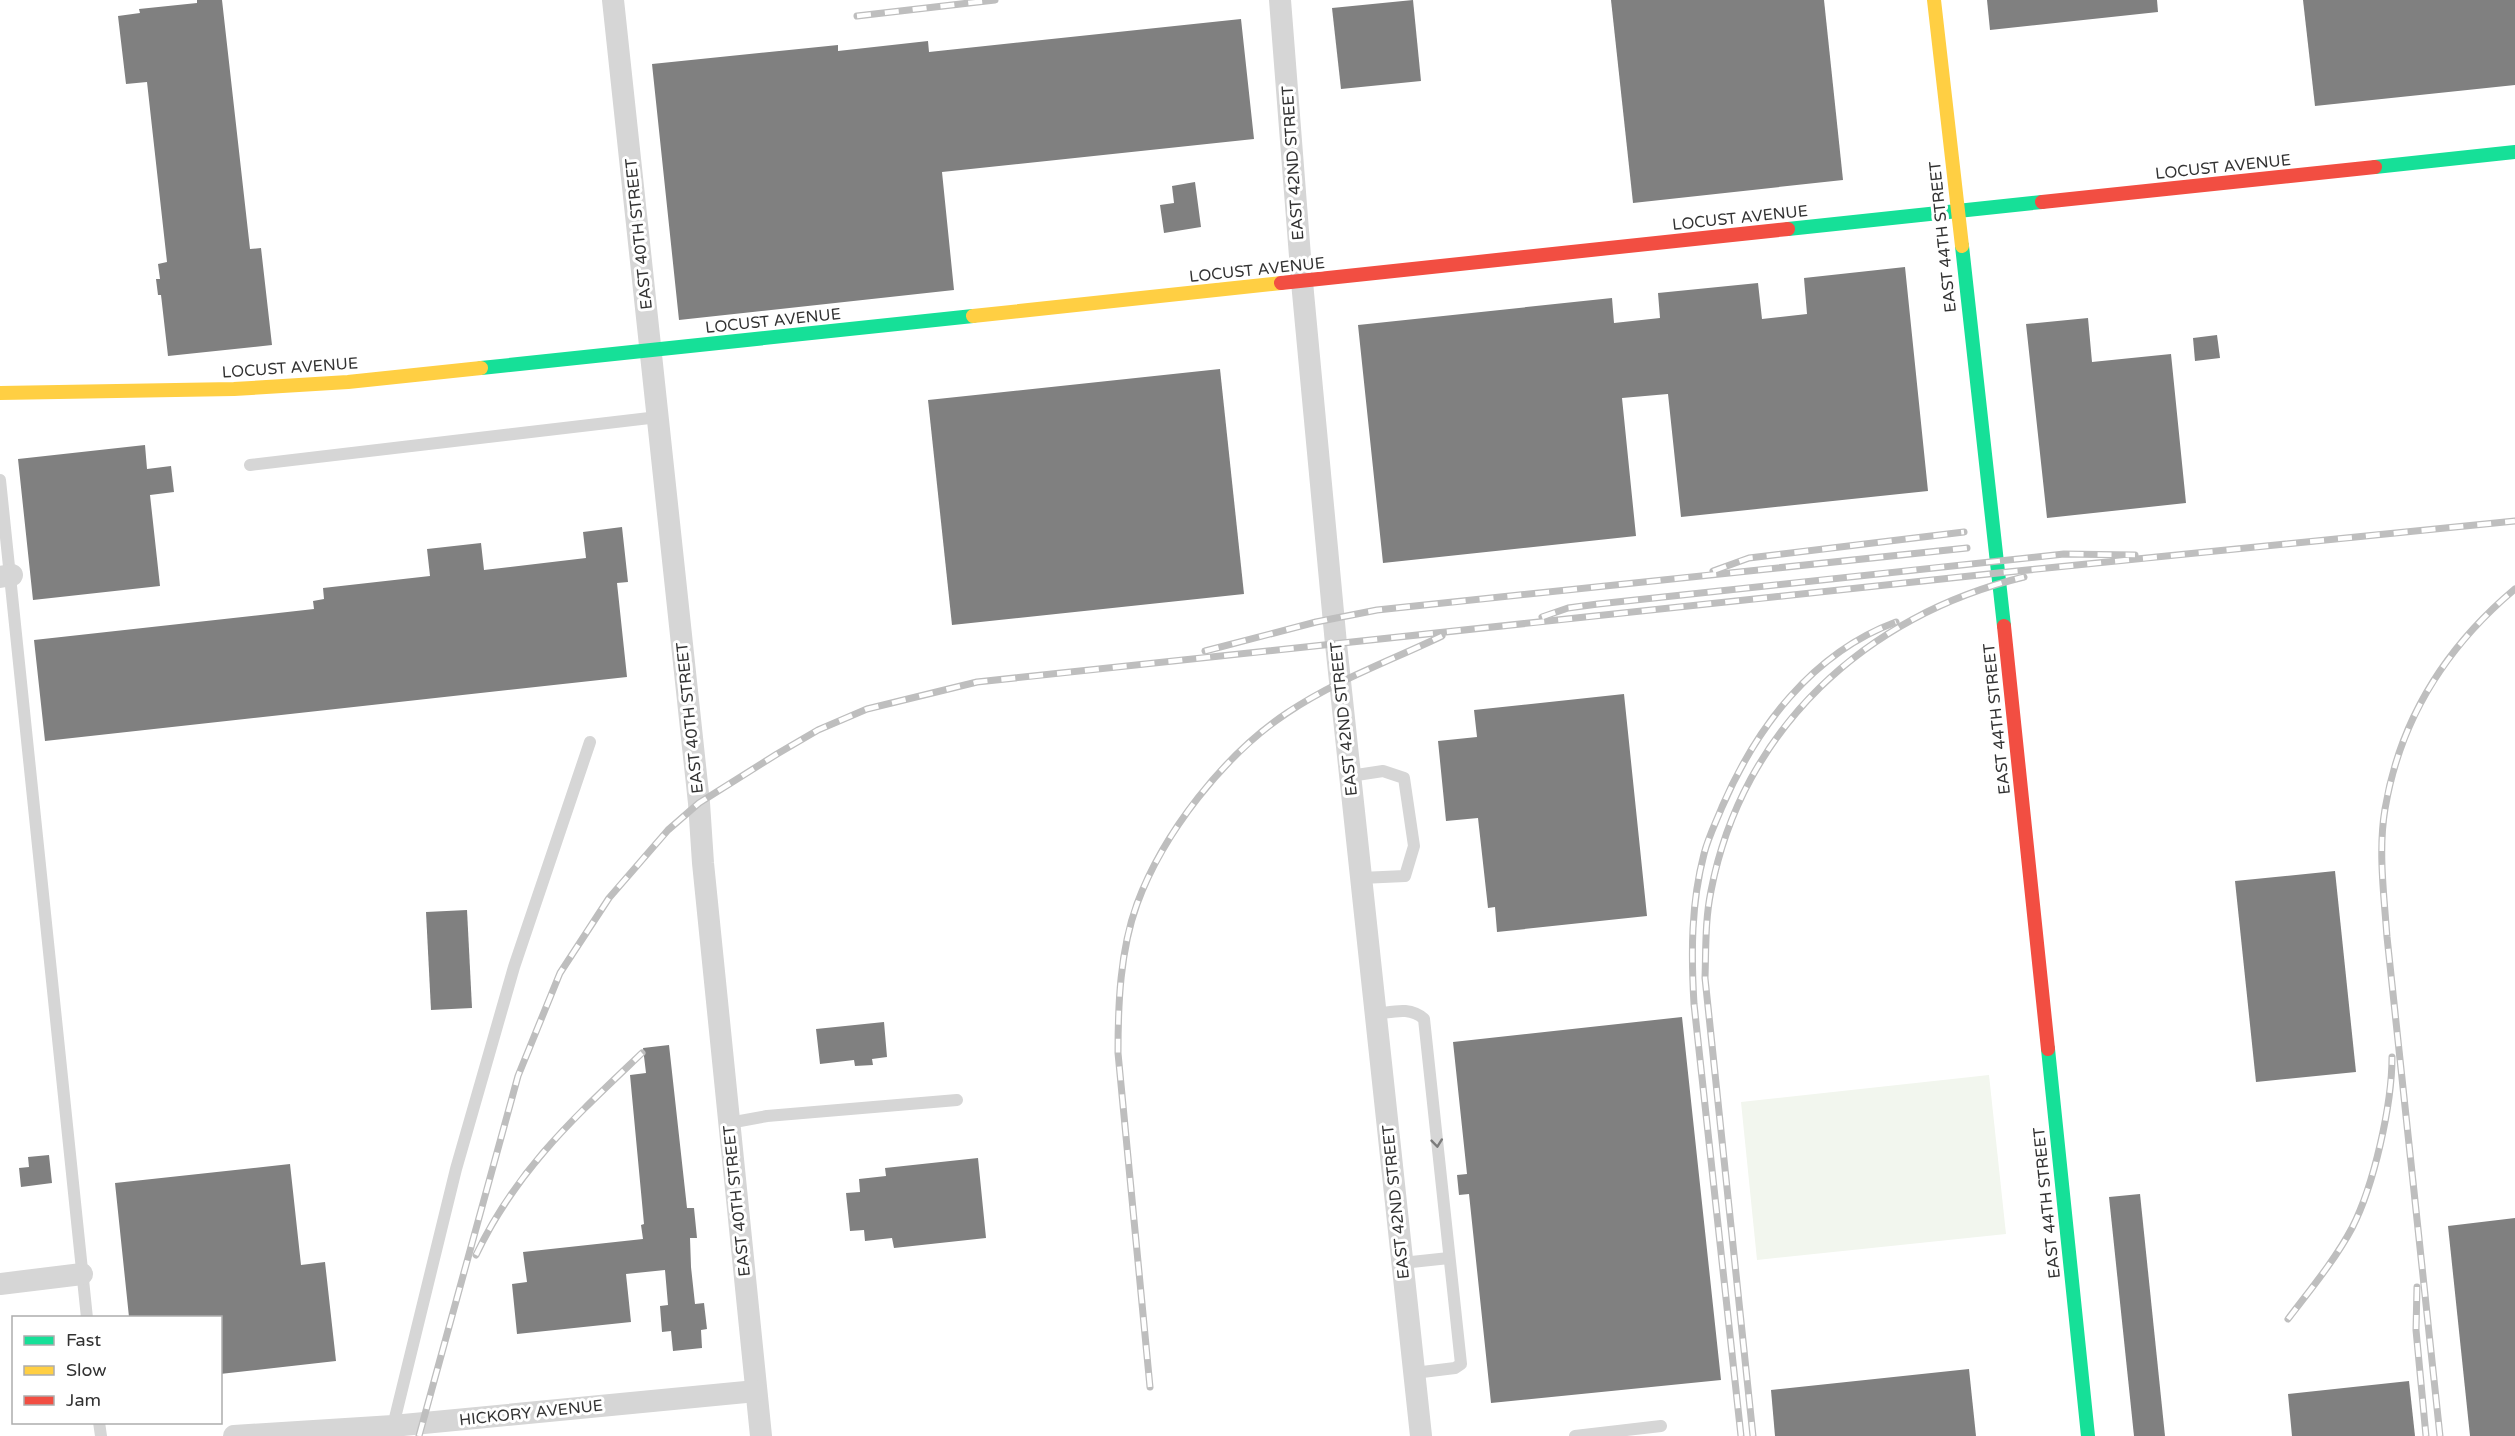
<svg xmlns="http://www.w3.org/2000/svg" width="2515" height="1436" viewBox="0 0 2515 1436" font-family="'Varela Round',sans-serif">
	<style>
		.green { fill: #f2f6ee }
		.building { fill: #808080 }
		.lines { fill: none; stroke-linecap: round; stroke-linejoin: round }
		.lane { stroke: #d6d6d6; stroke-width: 12 }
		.street { stroke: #d6d6d6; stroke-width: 22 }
		.fast { stroke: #16e098; stroke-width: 14 }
		.slow { stroke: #ffcf43; stroke-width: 14 }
		.jam { stroke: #f24e42; stroke-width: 14 }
		.rail-casing { stroke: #bebebe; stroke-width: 7 }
		.rail { stroke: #fff; stroke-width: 4.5; stroke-dasharray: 14; stroke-linecap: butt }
		.oneway { stroke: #7c7c7c }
		.labels { text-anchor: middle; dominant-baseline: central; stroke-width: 6; stroke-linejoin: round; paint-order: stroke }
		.street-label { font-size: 16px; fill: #323232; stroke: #fff }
	</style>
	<rect width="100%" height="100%" fill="#fff"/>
	<!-- green -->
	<polygon class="green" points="1989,1075 2006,1234 1757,1260 1741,1102"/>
	<!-- building -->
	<g class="building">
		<polygon points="197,0 222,0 250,249 261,248 272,345 168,356 161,295 158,295 156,279 160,279 158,264 167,262 147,82 126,84 118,16 140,13 139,9 197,3"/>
		<polygon points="1413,0 1421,81 1341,89 1332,8"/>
		<polygon points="1611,0 1824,0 1843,180 1633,203"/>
		<polygon points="1987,0 2157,0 2158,12 1990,30"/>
		<polygon points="2303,0 2515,0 2515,85 2315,106"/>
		<polygon points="1241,19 1254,139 942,172 954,290 679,320 652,64 838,45 838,51 928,41 929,52"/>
		<polygon points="1195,182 1201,227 1164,233 1160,205 1174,203 1172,186"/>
		<polygon points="1905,267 1928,491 1681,517 1668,394 1622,398 1636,536 1383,563 1358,325 1612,298 1614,323 1660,318 1658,293 1758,283 1762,319 1807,314 1804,278"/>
		<polygon points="2088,318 2092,362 2171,354 2186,503 2047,518 2026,324"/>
		<polygon points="2217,335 2220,358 2195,361 2193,338"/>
		<polygon points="1220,369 1244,594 952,625 928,400"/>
		<polygon points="145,445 147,469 171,466 174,492 150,495 160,586 33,600 18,459"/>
		<polygon points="622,527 628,582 617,583 627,677 45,741 34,640 314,609 313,601 324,599 323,588 430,576 427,549 481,543 484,570 586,558 583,532"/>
		<polygon points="1624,694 1647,916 1497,932 1495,907 1488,908 1478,818 1446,821 1438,741 1477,737 1474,710"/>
		<polygon points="2335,871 2356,1072 2256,1082 2235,881"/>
		<polygon points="467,910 472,1008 431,1010 426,912"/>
		<polygon points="1682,1017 1721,1380 1491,1403 1469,1194 1459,1195 1457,1175 1467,1174 1453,1042"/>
		<polygon points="884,1022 887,1057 872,1059 873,1065 855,1066 854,1060 820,1064 816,1029"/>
		<polygon points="669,1045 687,1208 694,1208 697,1238 690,1238 691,1267 695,1304 704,1303 707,1329 701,1330 702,1348 673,1351 671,1331 662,1332 660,1306 668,1305 665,1270 626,1274 631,1322 517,1334 512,1284 527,1282 523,1252 643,1239 641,1225 644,1224 630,1075 646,1073 643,1048"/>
		<polygon points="49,1155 52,1183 21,1187 19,1168 29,1167 28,1157"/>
		<polygon points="978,1158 986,1238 894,1248 892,1238 865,1241 864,1230 850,1231 846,1193 860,1192 859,1179 886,1176 885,1168"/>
		<polygon points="290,1164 301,1265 325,1262 336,1361 220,1374 220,1317 129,1317 115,1183"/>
		<polygon points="2140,1194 2165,1436 2134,1436 2109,1197"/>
		<polygon points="2515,1218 2515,1436 2470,1436 2448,1226"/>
		<polygon points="1969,1369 1976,1436 1775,1436 1771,1390"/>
		<polygon points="2409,1381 2415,1436 2292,1436 2288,1394"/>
	</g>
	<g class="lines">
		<!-- lane -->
		<g class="lane">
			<polyline points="250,465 658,417"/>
			<polyline points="0,480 87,1318"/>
			<polyline points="1350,776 1383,771 1404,778 1414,846 1405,876 1361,878"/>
			<path d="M 1376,1014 C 1393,1012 1410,1006 1424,1019 L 1461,1364 L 1455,1368 L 1414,1373"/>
			<polyline points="729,1123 767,1116 957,1100"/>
			<polyline points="1402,1263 1449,1258"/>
			<polyline points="99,1422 101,1436"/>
			<polyline points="393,1426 456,1169 514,967 590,742"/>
			<polyline points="1575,1436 1661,1426"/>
		</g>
		<!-- street -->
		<g class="street">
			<polyline points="613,0 699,803 703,863 761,1436"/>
			<polyline points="1280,0 1302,282 1336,644 1421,1436"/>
			<polyline points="0,577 12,575"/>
			<polyline points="0,1284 82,1274"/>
			<polyline points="234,1436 393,1426 756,1391"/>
		</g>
		<!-- fast -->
		<g class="fast">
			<polyline points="2375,167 2515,152"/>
			<polyline points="1788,229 2042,202"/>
			<polyline points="1962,246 2004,626"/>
			<polyline points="481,368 973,316"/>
			<polyline points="2048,1049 2088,1436"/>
		</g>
		<!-- slow -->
		<g class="slow">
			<polyline points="1934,0 1962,246"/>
			<polyline points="973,316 1281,283"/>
			<polyline points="0,393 234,389 348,382 481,368"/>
		</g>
		<!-- jam -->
		<g class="jam">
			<polyline points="2042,202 2375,167"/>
			<polyline points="1281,283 1788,229"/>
			<polyline points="2004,626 2048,1049"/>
		</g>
		<!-- rail casing -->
		<g class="rail-casing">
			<g id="rail">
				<polyline points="857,16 995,0"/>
				<polyline points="1713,571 1749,558 1964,532"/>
				<polyline points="1542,617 1568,608 1598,604 2064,554 2135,555"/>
				<polyline points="1205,651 1316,622 1377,610 1967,548"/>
				<path d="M 476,1255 C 517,1169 574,1118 642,1053"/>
				<polyline points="2417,1287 2416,1330 2426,1436"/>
				<path d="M 2288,1319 C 2310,1290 2335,1260 2352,1228 C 2374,1185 2392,1105 2392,1057"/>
				<path d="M 1150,1387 L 1118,1053 C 1118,1004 1120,951 1137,904 C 1163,833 1224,755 1287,713 C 1336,680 1390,661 1442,636"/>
				<polyline points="419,1436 518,1076 560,973 609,898 668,830 699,803 777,754 818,730 867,709 977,682 1998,573 2515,521"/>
				<path d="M 1741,1436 L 1694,1004 C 1691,953 1691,904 1704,854 C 1708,838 1716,822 1722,807 C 1756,728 1812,653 1896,622"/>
				<path d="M 1753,1436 L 1705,978 C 1706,949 1705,920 1711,891 C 1742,729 1866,615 2024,577"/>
				<path d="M 2440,1436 L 2387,937 C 2384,895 2378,850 2385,809 C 2400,719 2447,646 2515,589"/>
			</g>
		</g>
		<!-- rail -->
		<use href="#rail" class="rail"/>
	</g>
	<!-- one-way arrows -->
	<defs><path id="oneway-chevron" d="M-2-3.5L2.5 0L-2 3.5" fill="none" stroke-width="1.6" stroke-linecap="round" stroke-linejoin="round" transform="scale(1.5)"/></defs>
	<use class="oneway" href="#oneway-chevron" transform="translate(1437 1143) rotate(84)"/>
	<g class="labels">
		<!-- street labels -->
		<g class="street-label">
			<text transform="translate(1293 163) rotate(-94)">EAST 42ND STREET</text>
			<text transform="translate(2223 167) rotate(-6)">LOCUST AVENUE</text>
			<text transform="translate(1740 218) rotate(-6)">LOCUST AVENUE</text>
			<text transform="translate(639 234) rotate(-96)">EAST 40TH STREET</text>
			<text transform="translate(1943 237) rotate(-96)">EAST 44TH STREET</text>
			<text transform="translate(1257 270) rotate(-6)">LOCUST AVENUE</text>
			<text transform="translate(773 321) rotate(-6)">LOCUST AVENUE</text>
			<text transform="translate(290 368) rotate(-4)">LOCUST AVENUE</text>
			<text transform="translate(690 718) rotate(-96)">EAST 40TH STREET</text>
			<text transform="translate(1344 719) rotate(-96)">EAST 42ND STREET</text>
			<text transform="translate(1997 719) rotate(-96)">EAST 44TH STREET</text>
			<text transform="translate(737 1201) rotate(-96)">EAST 40TH STREET</text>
			<text transform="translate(1396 1202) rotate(-96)">EAST 42ND STREET</text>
			<text transform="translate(2047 1203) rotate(-96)">EAST 44TH STREET</text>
			<text transform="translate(531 1413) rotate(-6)">HICKORY AVENUE</text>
		</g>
	</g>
	<!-- legend -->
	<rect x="12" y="1316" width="210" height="108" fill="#ffffff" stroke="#adadad" stroke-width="1.5"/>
	<rect x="24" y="1336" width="30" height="9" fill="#16e098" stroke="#adadad" stroke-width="1.5"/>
	<text x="66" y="1346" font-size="18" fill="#323232">Fast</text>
	<rect x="24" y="1366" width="30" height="9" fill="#ffcf43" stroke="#adadad" stroke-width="1.5"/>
	<text x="66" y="1376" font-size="18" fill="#323232">Slow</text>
	<rect x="24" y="1396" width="30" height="9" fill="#f24e42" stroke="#adadad" stroke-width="1.5"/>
	<text x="66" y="1406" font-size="18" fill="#323232">Jam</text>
</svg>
